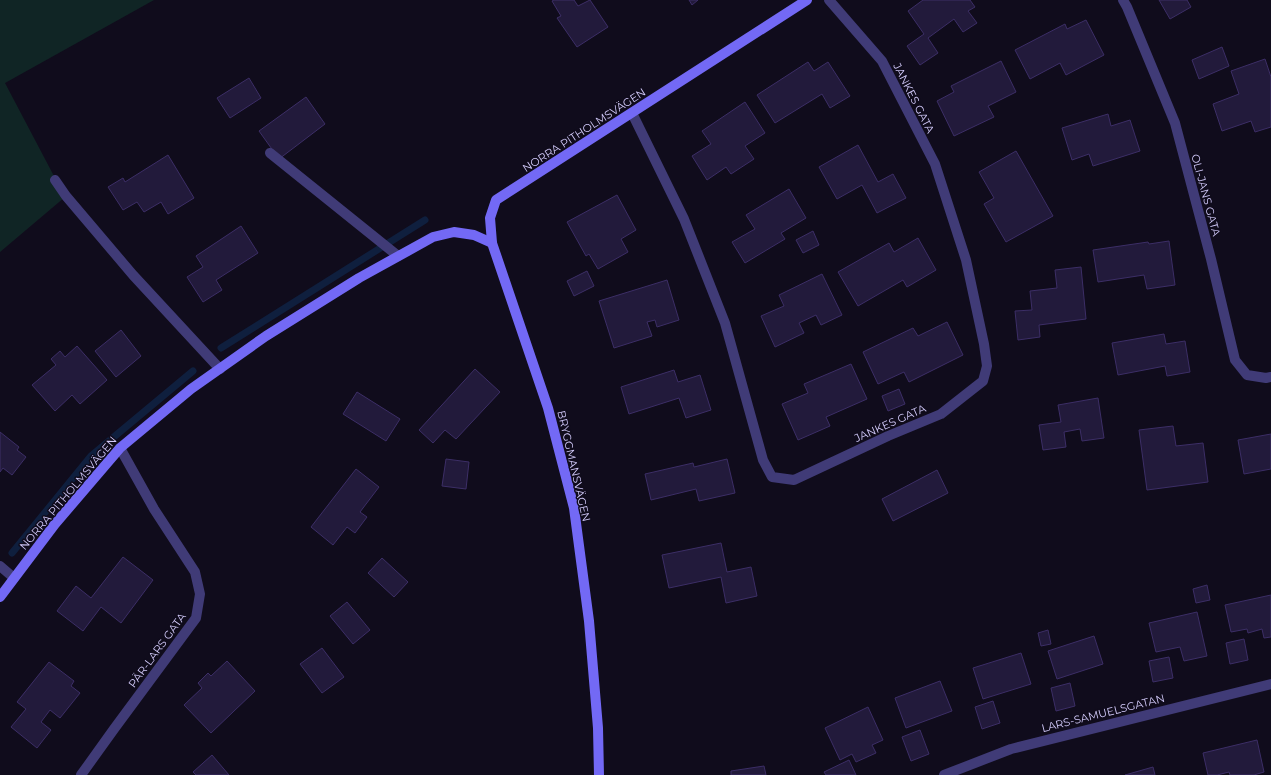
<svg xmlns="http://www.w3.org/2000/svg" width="1271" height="775" viewBox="0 0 1271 775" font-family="Montserrat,sans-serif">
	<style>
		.green { fill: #102525 }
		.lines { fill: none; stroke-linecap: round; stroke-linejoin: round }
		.stream { stroke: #0f1f3e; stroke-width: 7 }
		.building { fill: #221a3b; stroke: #3c2e66 }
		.street { stroke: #403b77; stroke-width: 10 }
		.secondary { stroke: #7369f5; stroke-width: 10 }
		.labels { text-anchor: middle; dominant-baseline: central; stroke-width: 3; stroke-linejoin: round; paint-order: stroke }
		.street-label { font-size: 11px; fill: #d3cbfb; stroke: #100c1c }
	</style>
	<rect width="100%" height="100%" fill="#100c1c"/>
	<!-- green -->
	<polygon class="green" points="0,0 154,0 5,83 65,197 0,252"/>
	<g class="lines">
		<!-- stream -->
		<g class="stream">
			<polyline points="221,348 425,220"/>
			<polyline points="12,553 91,456 193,371"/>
		</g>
	</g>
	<!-- building -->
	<g class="building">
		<polygon points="554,0 574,0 578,6 590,0 608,27 577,47 557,18 561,16 552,1"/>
		<polygon points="689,0 698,0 692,5"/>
		<polygon points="923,0 970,0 975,7 968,11 977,23 963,32 954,19 928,38 938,53 920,65 907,46 924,34 908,11"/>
		<polygon points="1159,0 1187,0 1191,7 1170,19"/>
		<polygon points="1086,20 1104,55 1066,75 1060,63 1030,79 1015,50 1065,24 1067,29"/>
		<polygon points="1222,47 1229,66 1199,79 1192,60"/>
		<polygon points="1265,59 1271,77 1271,127 1255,132 1251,121 1222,131 1213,104 1239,94 1231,71"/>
		<polygon points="1001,61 1016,92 988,106 994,117 954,136 937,101 954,92 951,86"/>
		<polygon points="808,62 814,71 828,62 850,96 830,108 822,94 775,123 757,95"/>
		<polygon points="249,78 261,98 230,118 217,98"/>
		<polygon points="306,97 325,124 279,159 259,131"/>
		<polygon points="745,102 765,133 745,146 754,159 731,174 726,167 707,180 692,156 711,144 702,131"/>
		<polygon points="1108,114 1111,126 1130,120 1140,151 1093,166 1089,154 1072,160 1062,128"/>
		<polygon points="858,145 878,182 893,174 906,198 877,213 862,185 837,199 819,167"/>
		<polygon points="1016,151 1053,216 1006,242 984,204 994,198 979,172"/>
		<polygon points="168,155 194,198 168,214 161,202 144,212 137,202 123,210 108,187 123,178 125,182"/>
		<polygon points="789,189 806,218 781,233 785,239 745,263 732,242 755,229 746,215"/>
		<polygon points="617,195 636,230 621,239 628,252 598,269 589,254 586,256 567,222"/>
		<polygon points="241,226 258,253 216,280 222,290 203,302 187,277 203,267 196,256"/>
		<polygon points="813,231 819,245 803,253 796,240"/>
		<polygon points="918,238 936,270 907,287 903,280 858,306 838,272 889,243 894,252"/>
		<polygon points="1169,241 1175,285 1147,289 1144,275 1098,282 1093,250 1148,242 1149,244"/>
		<polygon points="1081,267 1086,319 1039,325 1040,337 1018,340 1015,311 1032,310 1030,291 1057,288 1055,270"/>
		<polygon points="587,271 594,286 574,296 567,281"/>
		<polygon points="822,274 842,315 821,325 816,315 799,323 804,333 775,347 761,316 784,306 779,295"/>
		<polygon points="667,280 679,320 657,327 655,320 647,322 652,336 614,348 599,301"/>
		<polygon points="947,322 963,355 909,382 904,372 878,384 863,352 913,328 918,336"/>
		<polygon points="121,330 141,356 116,377 95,351"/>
		<polygon points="1164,334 1166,344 1185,341 1190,372 1167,376 1165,366 1118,375 1112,343"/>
		<polygon points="77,346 107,380 80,404 72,395 55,411 32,385 56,365 51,359 60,351 65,357"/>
		<polygon points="851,364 867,399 826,417 830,426 798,440 782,404 808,393 804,384"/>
		<polygon points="475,369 500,392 456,439 445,430 433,443 419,430"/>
		<polygon points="674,370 678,382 700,375 711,410 686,418 679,398 629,414 621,387"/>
		<polygon points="899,389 905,404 888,411 882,396"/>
		<polygon points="357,392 400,419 386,441 343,414"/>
		<polygon points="1098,398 1104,438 1082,441 1080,429 1064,432 1066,447 1043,450 1039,425 1061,422 1058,405"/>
		<polygon points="1173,426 1176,446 1203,443 1208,482 1147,490 1139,430"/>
		<polygon points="0,432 19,447 17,450 26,457 12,475 3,468 0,472"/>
		<polygon points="1271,434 1271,469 1244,474 1238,440"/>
		<polygon points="446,459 469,462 466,489 442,486"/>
		<polygon points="727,459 735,493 699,501 696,489 651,500 645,474 693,463 694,467"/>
		<polygon points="356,469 379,487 360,512 367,517 355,533 347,527 333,545 311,527"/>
		<polygon points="937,470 948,493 893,521 882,499"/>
		<polygon points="721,543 727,572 751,567 757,596 726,603 721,577 669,588 662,555"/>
		<polygon points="123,557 153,580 121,623 101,607 83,631 57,611 76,586 91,598"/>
		<polygon points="382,558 408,582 394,597 368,573"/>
		<polygon points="1207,585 1210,600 1196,603 1193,589"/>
		<polygon points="1271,595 1271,637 1264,638 1262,629 1248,633 1247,629 1231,632 1225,605"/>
		<polygon points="347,602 370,630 353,644 330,616"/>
		<polygon points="1197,612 1207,656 1184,661 1180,647 1156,652 1149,623"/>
		<polygon points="1048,630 1051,644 1041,646 1038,633"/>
		<polygon points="1094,636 1103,664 1057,679 1048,651"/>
		<polygon points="1244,639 1248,660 1230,664 1226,643"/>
		<polygon points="322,648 344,677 322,693 300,664"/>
		<polygon points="1021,653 1031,684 983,699 973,668"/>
		<polygon points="1169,657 1173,678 1153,682 1149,661"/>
		<polygon points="227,661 255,691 211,733 184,705 202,688 198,683 208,673 211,676"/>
		<polygon points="49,662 74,681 71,686 80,693 60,718 50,710 41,722 51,730 37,748 11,727 26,709 17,702"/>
		<polygon points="940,681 952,711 906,728 895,698"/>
		<polygon points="1070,683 1075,706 1056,711 1051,688"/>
		<polygon points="993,701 1000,723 982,729 975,707"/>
		<polygon points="868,707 883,740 872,745 876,753 856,762 852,754 840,760 825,728"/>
		<polygon points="920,730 929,754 911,761 902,737"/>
		<polygon points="1257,740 1264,772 1254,775 1230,775 1229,772 1217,775 1208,775 1203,753"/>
		<polygon points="212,755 229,775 196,775 193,772"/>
		<polygon points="849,760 856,775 826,775 824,772"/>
		<polygon points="764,766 766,775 731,775 731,771"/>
		<polygon points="1153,767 1155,775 1125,775"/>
	</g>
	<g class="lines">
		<!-- street -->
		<g class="street">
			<polyline points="1123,0 1127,7 1175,123 1211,259 1235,360 1247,375 1266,378 1271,377"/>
			<polyline points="632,113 684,219 725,323 763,460 772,477 794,480 888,436 941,414 983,381 987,366 984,344 966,260 935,164 882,61 829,0"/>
			<polyline points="270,153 398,256"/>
			<polyline points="55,180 66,196 133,275 220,369"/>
			<polyline points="0,566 14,578"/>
			<polyline points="81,775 114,729 196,618 200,594 195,572 154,509 120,448"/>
			<polyline points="944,775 1011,749 1271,684"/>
		</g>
		<!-- secondary -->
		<g class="secondary">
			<polyline points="0,597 55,524 120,448 191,389 266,336 359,278 433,237 454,232 474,235 492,243"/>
			<polyline points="599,775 598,728 589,621 574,508 548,408 492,243 490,218 496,200 807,0"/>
		</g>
	</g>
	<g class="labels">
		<!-- street labels -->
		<g class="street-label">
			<text transform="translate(914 98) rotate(63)">JANKES GATA</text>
			<text transform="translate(584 130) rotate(-33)">NORRA PITHOLMSVÄGEN</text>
			<text transform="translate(1206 195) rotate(75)">OLI-JANS GATA</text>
			<text transform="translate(890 423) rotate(-24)">JANKES GATA</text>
			<text transform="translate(574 466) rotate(77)">BRYGGMANSVÄGEN</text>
			<text transform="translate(68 493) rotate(-50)">NORRA PITHOLMSVÄGEN</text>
			<text transform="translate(157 650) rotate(-54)">PÄR-LARS GATA</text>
			<text transform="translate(1103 713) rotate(-14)">LARS-SAMUELSGATAN</text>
		</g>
	</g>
</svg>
